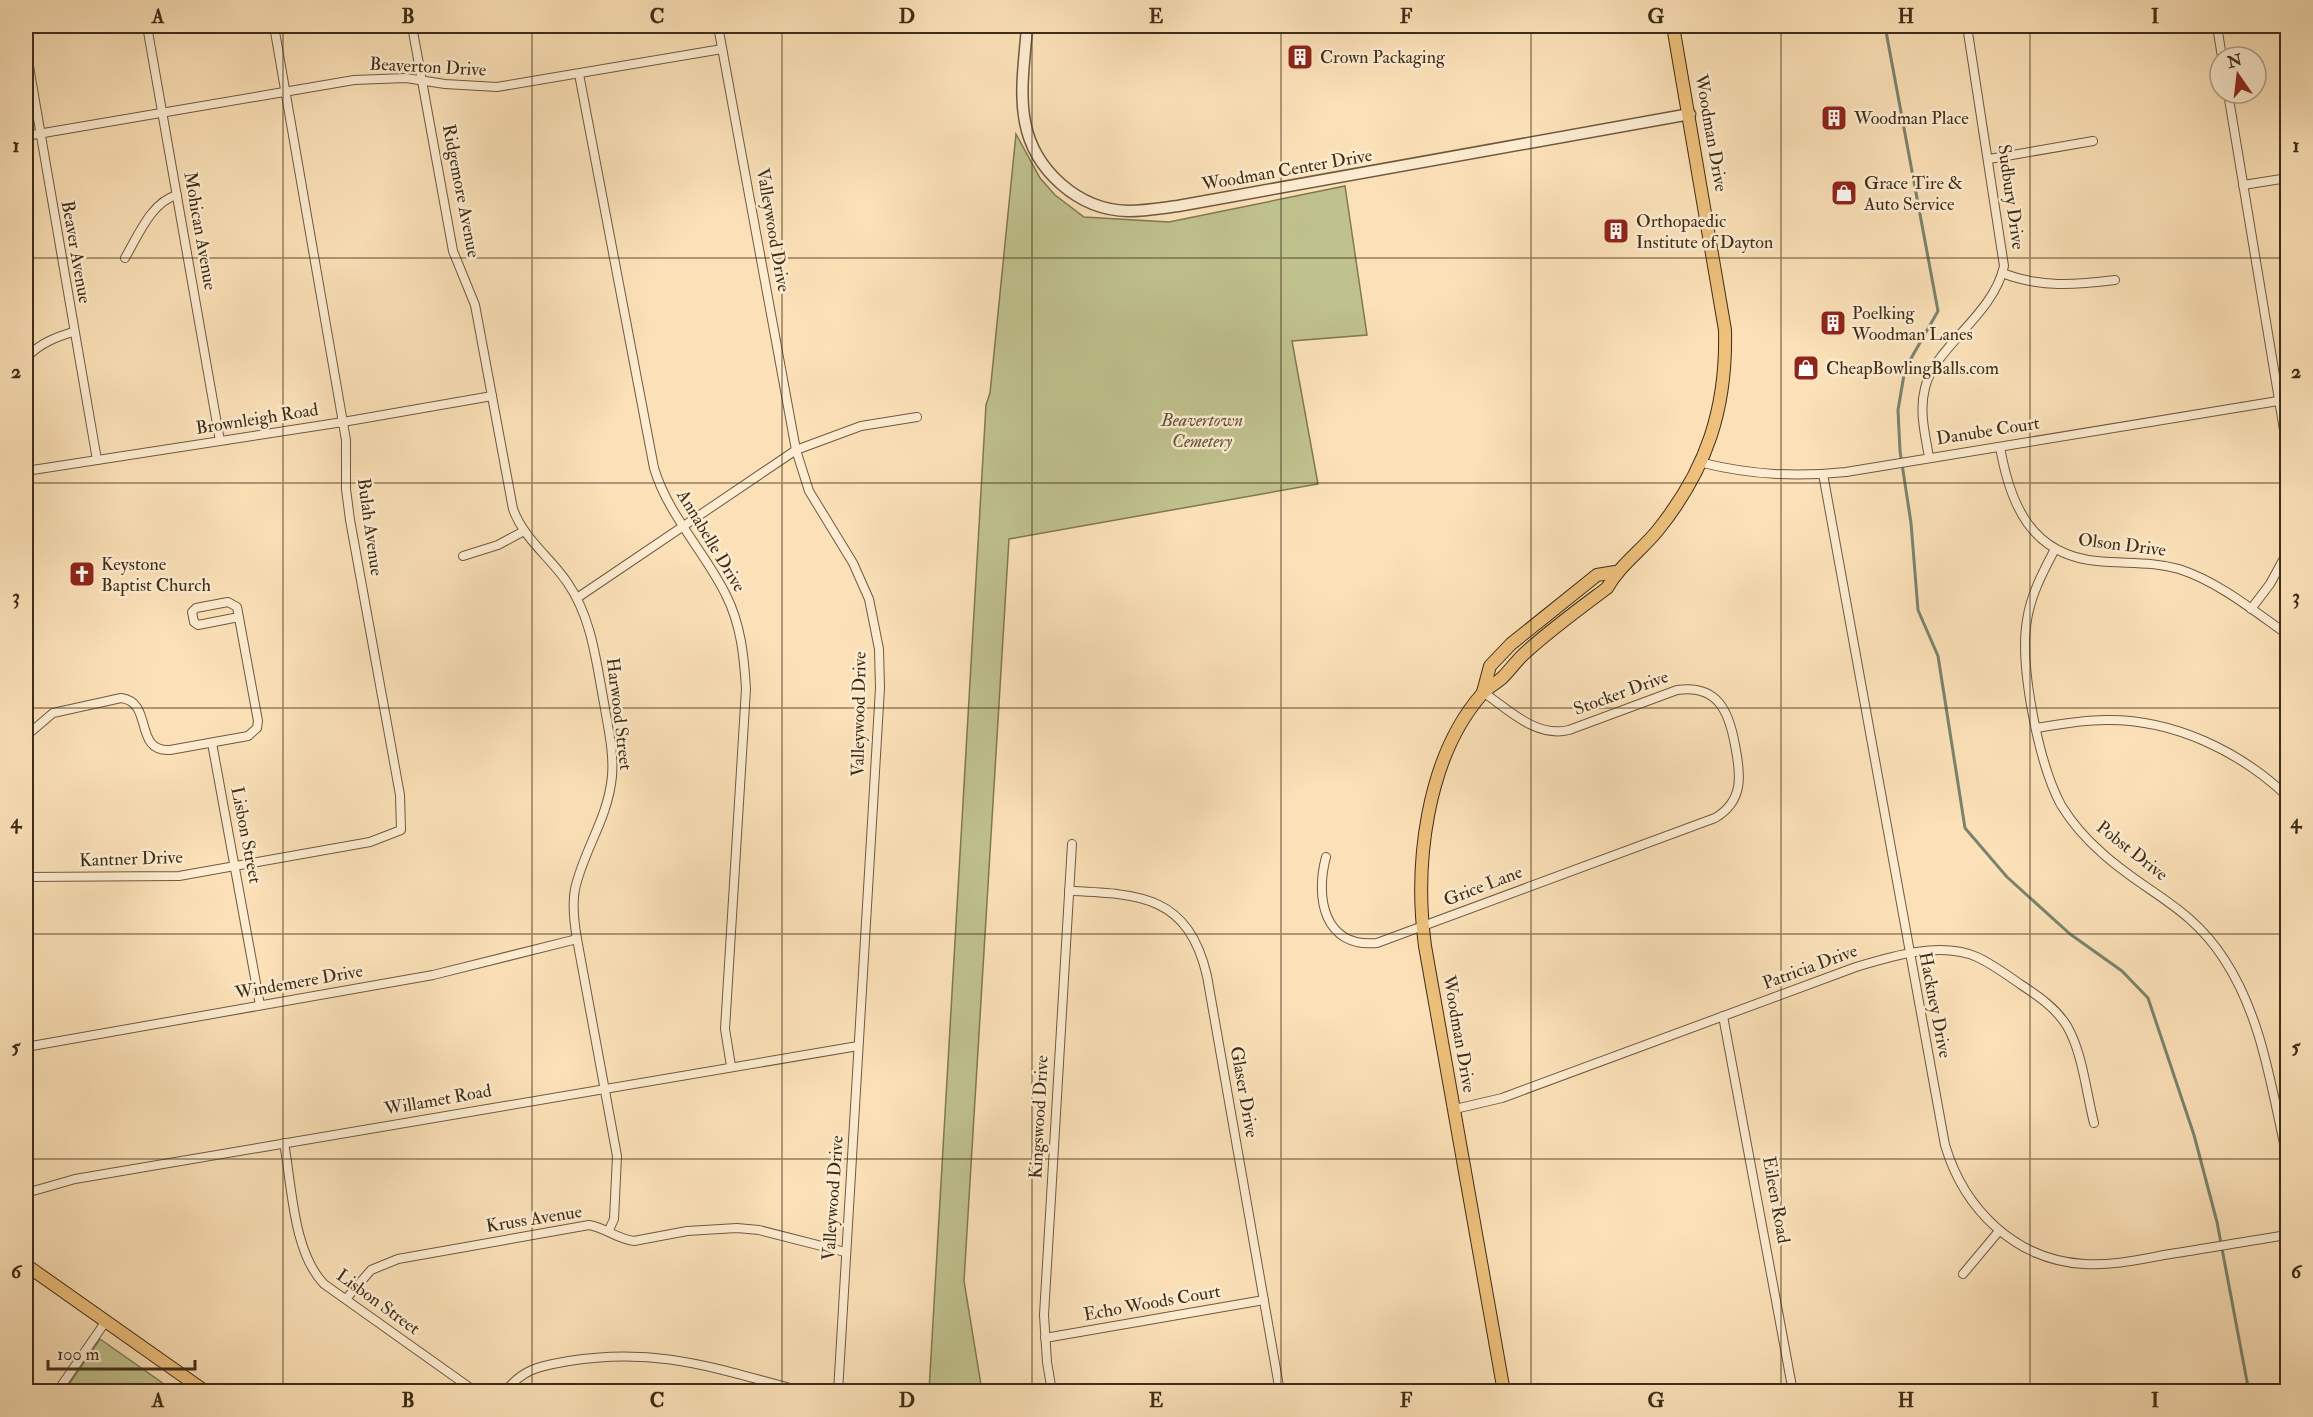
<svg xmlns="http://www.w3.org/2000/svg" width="2313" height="1417" viewBox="0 0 2313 1417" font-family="'IM FELL Double Pica',serif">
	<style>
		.green { fill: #c0c28e; stroke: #7f7853; stroke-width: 1.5 }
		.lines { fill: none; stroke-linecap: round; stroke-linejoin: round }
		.stream { stroke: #79846f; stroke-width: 3 }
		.minor-casing { stroke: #6e5a40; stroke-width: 10 }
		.tertiary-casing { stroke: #6e5a40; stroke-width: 13 }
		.primary-casing { stroke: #3e2d18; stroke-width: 14 }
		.minor { stroke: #fdecd1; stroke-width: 8 }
		.tertiary { stroke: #fdecd1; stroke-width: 10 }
		.primary { stroke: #eec07c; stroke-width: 12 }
		.grid { fill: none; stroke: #3e2d18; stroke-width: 1.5; stroke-opacity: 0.55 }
		.labels { text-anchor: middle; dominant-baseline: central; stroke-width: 5; stroke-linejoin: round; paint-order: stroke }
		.poi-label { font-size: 18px; fill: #3e2d18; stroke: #fdecd1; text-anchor: start }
		.street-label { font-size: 18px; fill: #3e2d18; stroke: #fdecd1 }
		.park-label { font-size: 18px; font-style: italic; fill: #5e5236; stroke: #fdecd1 }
		.neatline { fill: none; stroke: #3e2d18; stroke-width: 2 }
		.grid-label { font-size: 20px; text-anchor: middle; font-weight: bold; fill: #3e2d18 }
	</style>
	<rect width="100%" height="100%" fill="#fce1b8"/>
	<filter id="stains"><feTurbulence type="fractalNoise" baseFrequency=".00333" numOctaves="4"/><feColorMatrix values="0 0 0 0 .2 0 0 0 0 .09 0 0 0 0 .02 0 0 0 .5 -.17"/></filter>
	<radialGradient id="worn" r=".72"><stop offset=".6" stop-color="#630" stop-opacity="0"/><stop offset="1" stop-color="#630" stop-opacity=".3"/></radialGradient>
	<!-- green -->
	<g class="green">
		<polygon points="1016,134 1040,178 1055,195 1084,217 1169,222 1345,186 1367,335 1292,341 1318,484 1009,539 964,1281 982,1391 929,1391 986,405 990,393"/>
		<polygon points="100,1339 174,1391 74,1392 67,1387"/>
	</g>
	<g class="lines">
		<!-- stream -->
		<polyline class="stream" points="1885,26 1938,311 1905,369 1898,410 1900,451 1911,523 1918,610 1938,656 1965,828 2007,877 2070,934 2122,971 2148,998 2194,1135 2217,1222 2249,1392"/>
		<!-- minor casing -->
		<g class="minor-casing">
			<g id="minor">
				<polyline points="147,26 220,441"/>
				<path d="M 412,26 L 453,251 L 475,305 L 513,509 C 524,539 549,556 567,582 C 592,618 596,661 604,703 C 608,727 614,752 612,776 C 608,819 584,849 575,889 C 572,905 574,922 577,939 L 617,1156 L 614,1219 L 609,1230"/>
				<polyline points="718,26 796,450 809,491 853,563 869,599 879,649 880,688 838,1392"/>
				<polyline points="2217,26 2222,57"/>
				<polyline points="1968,28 1981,26"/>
				<polyline points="26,49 97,460"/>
				<path d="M 579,74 L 654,468 C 668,515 705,552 726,595 C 741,625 744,656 746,689 L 725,1029 L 731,1066"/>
				<polyline points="2228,93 2288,454"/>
				<polyline points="26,136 354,80 406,78 445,84 497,87 722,49"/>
				<polyline points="1989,159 2093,141"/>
				<polyline points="2243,185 2288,178"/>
				<path d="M 125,258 C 138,236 151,202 177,195"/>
				<path d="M 2002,273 C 2041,288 2075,285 2115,280"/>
				<path d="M 28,356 C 41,343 56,337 73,332"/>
				<path d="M 2000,447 C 2010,504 2031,555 2097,561 C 2125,564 2151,561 2179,569 C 2219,582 2254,611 2288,635"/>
				<path d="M 1929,457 C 1925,434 1919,411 1925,388 C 1934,347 1993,316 2004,266 L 1967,26"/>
				<path d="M 1703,463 C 1752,475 1796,477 1846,472 L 2278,401"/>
				<polyline points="26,471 343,422 492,396"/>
				<path d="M 1823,474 L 1945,1145 C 1964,1209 2015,1260 2084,1264 C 2113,1266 2142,1259 2170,1254 C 2209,1248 2248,1241 2288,1235"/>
				<path d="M 2055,549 C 2043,572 2031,594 2027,620 C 2019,666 2039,764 2061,805 C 2072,823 2086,839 2102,853 C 2146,893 2189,905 2224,959 C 2263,1018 2272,1093 2288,1161"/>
				<polyline points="463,556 498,545 524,531"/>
				<polyline points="577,598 796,450 861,426 917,417"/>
				<polyline points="2251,609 2270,584 2288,551"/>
				<path d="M 2037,728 C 2060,724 2082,720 2106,720 C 2173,719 2240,751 2288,797"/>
				<path d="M 26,736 L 53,713 L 121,698 C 154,702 133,752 170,750 L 248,736 L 257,728 L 258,721 L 237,607 L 228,602 L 196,608 L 192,612 L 194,622 L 198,625 L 239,617"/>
				<polyline points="212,743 260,1005"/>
				<path d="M 1326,857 C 1315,898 1324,948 1377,943 L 1715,818 C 1744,801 1741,775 1735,745 C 1729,712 1718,684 1677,690 L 1569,730 C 1536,738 1509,710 1483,692"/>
				<polyline points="26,877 179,876 370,842 401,830 400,795 350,520 346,489 346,440 274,26"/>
				<path d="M 1069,891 C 1140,894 1188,895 1207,976 L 1280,1392"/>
				<polyline points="1723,1016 1793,1392"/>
				<polyline points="26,1047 433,975 577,939"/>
				<path d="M 1455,1109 L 1502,1098 L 1856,967 C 1892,956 1941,941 1977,957 C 1992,964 2006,974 2020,984 C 2038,996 2055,1007 2067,1026 C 2083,1054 2086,1092 2094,1123"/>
				<path d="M 284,1143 C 292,1186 293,1252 324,1284 L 476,1392"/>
				<polyline points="26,1193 75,1179 858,1046"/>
				<polyline points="1963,1274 1999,1231"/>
				<path d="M 346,1299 L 371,1270 L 398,1259 L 589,1225 C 606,1228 617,1239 634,1241 L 687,1231 L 737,1228 L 759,1230 L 845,1252"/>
				<polyline points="1045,1338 1264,1300"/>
				<polyline points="57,1392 106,1321"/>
				<path d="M 505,1392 C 523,1368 541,1366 569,1361 C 660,1346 719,1370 805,1392"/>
				<polyline points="1052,1392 1047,1362 1044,1315 1072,844"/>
			</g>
		</g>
		<!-- tertiary casing -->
		<g class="tertiary-casing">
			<path id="tertiary" d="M 1027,26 C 1025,57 1019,91 1025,122 C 1034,170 1078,210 1128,211 C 1145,211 1162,208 1178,206 L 1690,114"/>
		</g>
		<!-- primary casing -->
		<g class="primary-casing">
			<g id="primary">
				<polyline points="1483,692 1490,666 1511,644 1597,575 1615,572"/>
				<polyline points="26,1265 206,1392"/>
				<path d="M 1504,1392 L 1425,946 C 1414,865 1426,758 1482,694 C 1488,687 1497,683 1503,677 C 1511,669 1517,660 1525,653 C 1550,630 1579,609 1607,588 C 1620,565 1642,550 1658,530 C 1707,469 1727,408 1725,330 L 1673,26"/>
			</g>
		</g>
		<!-- minor -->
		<use href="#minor" class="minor"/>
		<!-- tertiary -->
		<use href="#tertiary" class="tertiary"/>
		<!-- primary -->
		<use href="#primary" class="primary"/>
	</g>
	<!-- grid -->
	<path class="grid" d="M 283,26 L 283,1392M 532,26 L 532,1392M 782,26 L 782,1392M 1032,26 L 1032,1392M 1281,26 L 1281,1392M 1531,26 L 1531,1392M 1781,26 L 1781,1392M 2030,26 L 2030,1392M 26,258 L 2288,258M 26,483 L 2288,483M 26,708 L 2288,708M 26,934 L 2288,934M 26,1159 L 2288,1159"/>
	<!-- icons -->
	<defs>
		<g id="building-square" transform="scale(1.35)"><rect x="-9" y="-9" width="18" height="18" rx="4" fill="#8f2418" stroke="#fdecd1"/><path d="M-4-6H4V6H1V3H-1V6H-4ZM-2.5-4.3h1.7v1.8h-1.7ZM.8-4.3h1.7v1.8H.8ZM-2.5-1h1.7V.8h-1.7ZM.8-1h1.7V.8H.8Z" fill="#fff"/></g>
		<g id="shop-square" transform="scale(1.35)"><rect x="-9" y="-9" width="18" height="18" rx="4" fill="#8f2418" stroke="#fdecd1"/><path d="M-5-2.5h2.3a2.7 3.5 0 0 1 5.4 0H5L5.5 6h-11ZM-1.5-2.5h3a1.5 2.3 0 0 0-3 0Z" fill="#fff"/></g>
		<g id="church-square" transform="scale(1.35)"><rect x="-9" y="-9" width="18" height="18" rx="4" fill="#8f2418" stroke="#fdecd1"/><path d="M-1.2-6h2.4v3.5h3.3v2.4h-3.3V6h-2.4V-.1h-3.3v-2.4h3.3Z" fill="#fff"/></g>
	</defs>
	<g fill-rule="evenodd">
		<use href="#building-square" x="1300" y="57"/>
		<use href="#building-square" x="1834" y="118"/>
		<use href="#shop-square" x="1844" y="193"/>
		<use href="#building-square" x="1616" y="231"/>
		<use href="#building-square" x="1833" y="323"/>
		<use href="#shop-square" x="1806" y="368"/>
		<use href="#church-square" x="82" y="574"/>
	</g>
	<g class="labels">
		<!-- poi labels -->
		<g class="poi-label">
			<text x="1320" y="57">Crown Packaging</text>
			<text x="1854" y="118">Woodman Place</text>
			<text x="1864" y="183">Grace Tire &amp;<tspan x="1864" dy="21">Auto Service</tspan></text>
			<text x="1636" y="221">Orthopaedic<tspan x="1636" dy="21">Institute of Dayton</tspan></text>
			<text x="1852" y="313">Poelking<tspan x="1852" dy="21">Woodman Lanes</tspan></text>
			<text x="1826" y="368">CheapBowlingBalls.com</text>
			<text x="101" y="564">Keystone<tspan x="101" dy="21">Baptist Church</tspan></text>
		</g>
		<!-- street labels -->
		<g class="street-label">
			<text transform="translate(428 67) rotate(3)">Beaverton Drive</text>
			<text transform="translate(1711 133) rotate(80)">Woodman Drive</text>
			<text transform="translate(1287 170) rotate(-10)">Woodman Center Drive</text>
			<text transform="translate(461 191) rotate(79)">Ridgemore Avenue</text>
			<text transform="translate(2011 197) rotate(82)">Sudbury Drive</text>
			<text transform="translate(773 230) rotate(80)">Valleywood Drive</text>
			<text transform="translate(200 231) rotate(80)">Mohican Avenue</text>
			<text transform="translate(76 252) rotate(80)">Beaver Avenue</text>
			<text transform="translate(257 419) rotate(-9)">Brownleigh Road</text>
			<text transform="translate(1988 431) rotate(-9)">Danube Court</text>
			<text transform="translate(370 527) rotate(82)">Bulah Avenue</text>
			<text transform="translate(711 541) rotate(59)">Annabelle Drive</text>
			<text transform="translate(2122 545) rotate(7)">Olson Drive</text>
			<text transform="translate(1621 693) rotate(-20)">Stocker Drive</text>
			<text transform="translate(619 714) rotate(83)">Harwood Street</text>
			<text transform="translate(859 714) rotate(-89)">Valleywood Drive</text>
			<text transform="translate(246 835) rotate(79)">Lisbon Street</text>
			<text transform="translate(2132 851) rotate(38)">Pobst Drive</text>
			<text transform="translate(131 859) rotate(-2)">Kantner Drive</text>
			<text transform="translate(1483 886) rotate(-21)">Grice Lane</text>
			<text transform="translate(1810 967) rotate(-20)">Patricia Drive</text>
			<text transform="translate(299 982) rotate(-10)">Windemere Drive</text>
			<text transform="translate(1935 1005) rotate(79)">Hackney Drive</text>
			<text transform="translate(1459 1034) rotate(80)">Woodman Drive</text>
			<text transform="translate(1244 1092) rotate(80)">Glaser Drive</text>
			<text transform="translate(438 1100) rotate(-10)">Willamet Road</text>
			<text transform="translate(1039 1117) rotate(-87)">Kingswood Drive</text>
			<text transform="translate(833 1198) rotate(-86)">Valleywood Drive</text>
			<text transform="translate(1776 1200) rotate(80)">Eileen Road</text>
			<text transform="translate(534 1219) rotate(-9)">Kruss Avenue</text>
			<text transform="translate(378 1302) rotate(36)">Lisbon Street</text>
			<text transform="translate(1152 1303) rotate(-10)">Echo Woods Court</text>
		</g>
		<!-- park labels -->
		<g class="park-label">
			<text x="1202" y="420">Beavertown<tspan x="1202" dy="21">Cemetery</tspan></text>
		</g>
	</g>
	<!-- margin -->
	<rect width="2313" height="1417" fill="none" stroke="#fce1b8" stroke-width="66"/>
	<!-- north arrow -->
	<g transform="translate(2238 75) rotate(346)"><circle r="28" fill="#fdecd1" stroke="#b1a087" stroke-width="1.5"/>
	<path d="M0-4.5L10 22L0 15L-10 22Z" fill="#8f2418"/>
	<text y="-9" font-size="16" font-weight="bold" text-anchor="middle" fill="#3e2d18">N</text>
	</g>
	<!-- scale -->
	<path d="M48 1360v9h147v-9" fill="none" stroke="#3e2d18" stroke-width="3"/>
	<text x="57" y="1360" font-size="18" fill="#3e2d18" stroke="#fdecd1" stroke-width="4.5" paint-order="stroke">100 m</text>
	<rect x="33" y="33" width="2247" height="1351" class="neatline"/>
	<g class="grid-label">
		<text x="158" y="23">A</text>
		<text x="408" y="23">B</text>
		<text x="657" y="23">C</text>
		<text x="907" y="23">D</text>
		<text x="1156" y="23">E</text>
		<text x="1406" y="23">F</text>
		<text x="1656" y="23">G</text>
		<text x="1906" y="23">H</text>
		<text x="2155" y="23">I</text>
		<text x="16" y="152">1</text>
		<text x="2296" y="152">1</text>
		<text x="16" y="378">2</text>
		<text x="2296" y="378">2</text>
		<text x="16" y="603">3</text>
		<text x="2296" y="603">3</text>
		<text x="16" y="828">4</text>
		<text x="2296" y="828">4</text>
		<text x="16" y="1053">5</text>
		<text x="2296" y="1053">5</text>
		<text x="16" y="1278">6</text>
		<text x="2296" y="1278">6</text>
		<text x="158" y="1407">A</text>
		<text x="408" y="1407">B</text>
		<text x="657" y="1407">C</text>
		<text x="907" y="1407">D</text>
		<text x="1156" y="1407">E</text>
		<text x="1406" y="1407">F</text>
		<text x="1656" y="1407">G</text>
		<text x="1906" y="1407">H</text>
		<text x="2155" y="1407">I</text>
	</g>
	<rect width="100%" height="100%" filter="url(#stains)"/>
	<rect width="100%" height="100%" fill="url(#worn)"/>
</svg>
